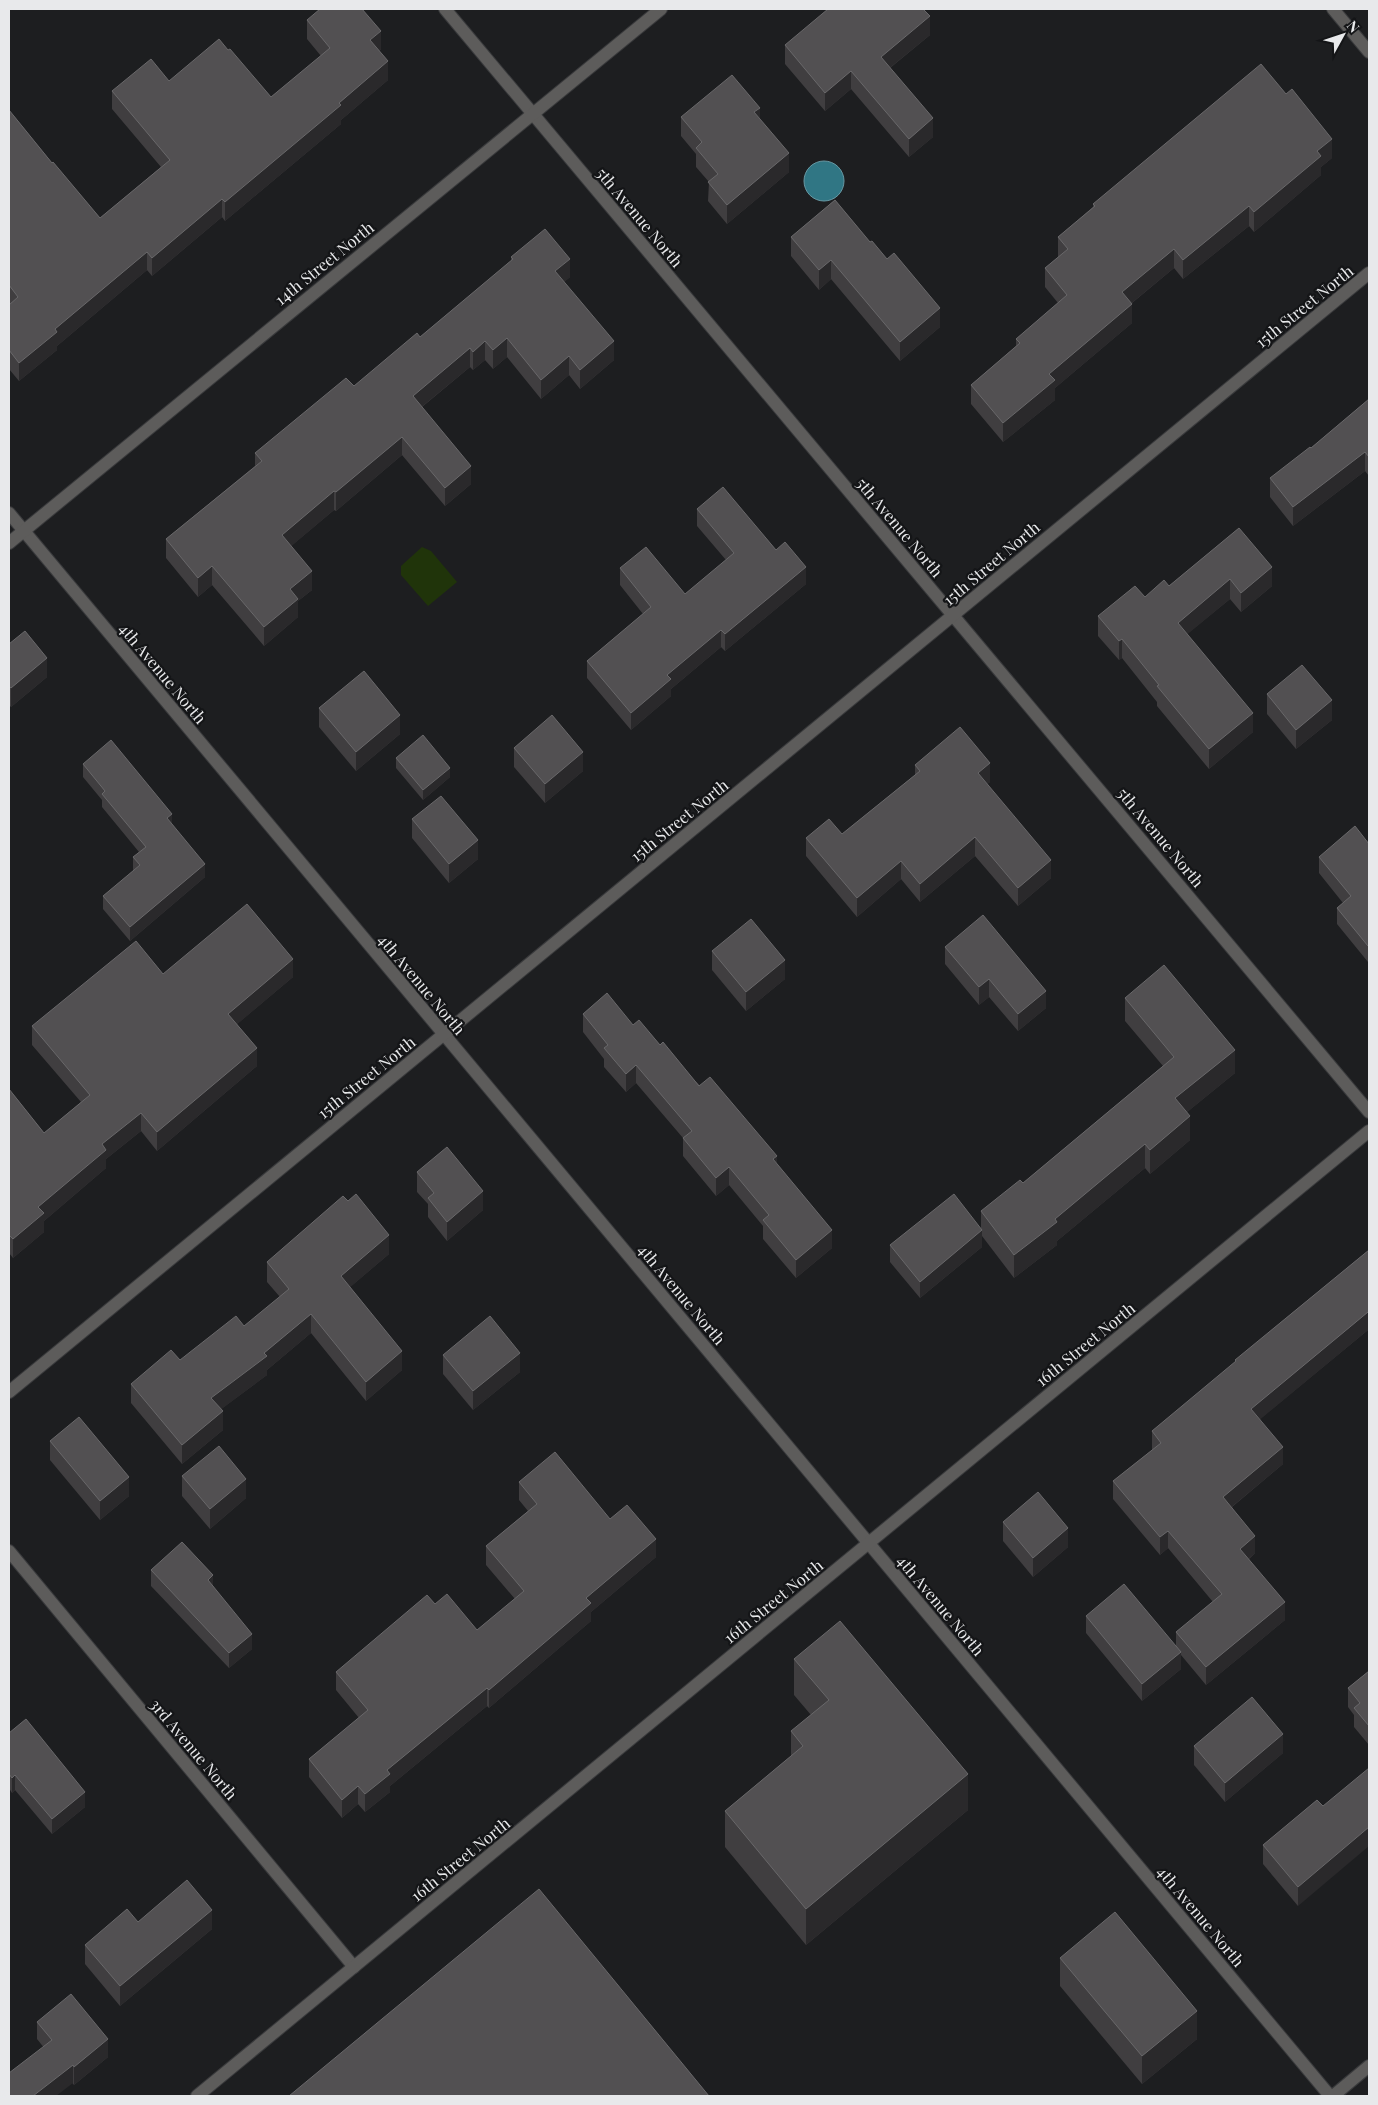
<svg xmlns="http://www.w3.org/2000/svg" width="1378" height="2105" viewBox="0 0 1378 2105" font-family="'Playfair Display',serif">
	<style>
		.green { fill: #20340a }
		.water { fill: #307684; stroke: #6798a3 }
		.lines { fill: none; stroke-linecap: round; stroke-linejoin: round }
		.minor-casing { stroke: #393a3c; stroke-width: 14 }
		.minor { stroke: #5d5c5b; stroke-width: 12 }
		.wall { fill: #403e40 }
		.shaded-wall { fill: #2a292b }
		.building { fill: #525052; stroke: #69686a }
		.labels { text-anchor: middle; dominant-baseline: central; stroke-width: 4.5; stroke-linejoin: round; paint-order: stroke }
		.street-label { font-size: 16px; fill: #e8e9eb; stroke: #141517 }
	</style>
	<rect width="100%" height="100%" fill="#1d1e20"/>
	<!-- green -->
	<polygon class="green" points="422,547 431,551 457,582 428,606 401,575 401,566"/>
	<!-- water -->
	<circle class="water" cx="824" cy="181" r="20"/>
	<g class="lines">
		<!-- minor casing -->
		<g class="minor-casing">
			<g id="minor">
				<polyline points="445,9 1369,1112"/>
				<polyline points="1333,9 1369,52"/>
				<polyline points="9,513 1330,2096"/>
				<polyline points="9,543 661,9"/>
				<polyline points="9,1392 1369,273"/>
				<polyline points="9,1551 354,1967"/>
				<polyline points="197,2096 1369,1131"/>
				<polyline points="1333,2096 1369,2066"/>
			</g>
		</g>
		<!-- minor -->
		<use href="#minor" class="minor"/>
	</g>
	<!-- wall -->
	<g class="wall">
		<polygon points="307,20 381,49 379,51 388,80 341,120 341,124 225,221 222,217 152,276 147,270 57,346 57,350 19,381 9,369 9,110 52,163 100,218 161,167 112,109 112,91 169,81 228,50 271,97 321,56 307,39"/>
		<polygon points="930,35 890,68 933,137 909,157 851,89 825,111 785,64 785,45"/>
		<polygon points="681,117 760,119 789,172 727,224 708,201 709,182 696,167 696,154 681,136"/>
		<polygon points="1332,158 1321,167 1321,175 1254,232 1249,226 1183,279 1174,268 1132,303 1132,323 1055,388 1055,400 1003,442 971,404 971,385 1016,346 1016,339 1058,303 1045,287 1045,268 1058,257 1058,237 1093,207 1093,204"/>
		<polygon points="835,200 940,327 900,361 831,279 819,290 791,256 791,237"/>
		<polygon points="511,257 570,277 564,282 614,360 580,389 569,375 541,399 507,357 493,369 485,360 473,370 470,367 422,407 471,484 445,506 402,455 336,511 334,510 291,546 312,590 298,601 298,617 264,646 212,585 198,597 166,558 166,539 255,466 255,453 354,386 420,337 511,261"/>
		<polygon points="1369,399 1369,476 1365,471 1293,526 1270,497 1270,478 1311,448"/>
		<polygon points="697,509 776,550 806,584 725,651 721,647 671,689 671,696 631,730 587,678 587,661 643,614 620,585 620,568 685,594 726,560 697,526"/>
		<polygon points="1239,528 1272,586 1241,612 1230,599 1187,634 1253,732 1209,769 1157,706 1157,702 1122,658 1119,660 1098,636 1098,616 1145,597 1169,586"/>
		<polygon points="9,644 47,677 11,707 9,705"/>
		<polygon points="1267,694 1332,720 1296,749 1267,714"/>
		<polygon points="319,708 400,734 356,771 319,727"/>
		<polygon points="514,748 583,771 545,803 514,767"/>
		<polygon points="396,758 450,777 423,800 396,768"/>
		<polygon points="83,764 172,824 205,877 130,941 103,909 103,896 133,871 133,857 139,852 102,807 102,800 83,777"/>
		<polygon points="915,765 990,782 987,784 1051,878 1018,906 975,856 920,902 901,879 857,917 806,856 806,838 842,834 915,775"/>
		<polygon points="412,819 478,859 449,883 412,838"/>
		<polygon points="1369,844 1368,962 1337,924 1337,908 1343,903 1319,873 1319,857"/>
		<polygon points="945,947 1046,1008 1018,1031 989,997 979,1005 945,964"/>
		<polygon points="712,951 785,979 746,1011 712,970"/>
		<polygon points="163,974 293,977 237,1024 257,1066 157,1151 141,1131 106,1159 106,1168 44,1221 44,1232 13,1258 9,1253 9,1089 44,1133 81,1102 32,1045 32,1026"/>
		<polygon points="1125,998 1235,1073 1187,1112 1190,1140 1150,1174 1145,1168 1057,1241 1057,1245 1014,1278 982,1236 982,1247 920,1298 890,1262 890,1245 981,1229 981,1211 1023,1183 1163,1066 1125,1021"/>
		<polygon points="583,1014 633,1025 660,1045 777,1164 832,1248 796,1278 763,1239 763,1226 729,1185 716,1196 683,1156 683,1138 636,1083 626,1092 604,1067 604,1059 583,1032"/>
		<polygon points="417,1172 483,1210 447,1241 428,1217 428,1204 417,1192"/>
		<polygon points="1369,1250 1369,1331 1368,1330 1260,1419 1283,1464 1232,1507 1255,1553 1249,1559 1285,1620 1206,1685 1181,1655 1181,1669 1142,1701 1086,1633 1086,1616 1176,1646 1176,1632 1213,1602 1168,1548 1160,1555 1113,1499 1113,1481 1152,1450 1152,1431 1235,1363 1235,1360"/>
		<polygon points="389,1254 350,1287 402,1370 366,1401 311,1333 267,1370 267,1375 221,1409 223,1430 182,1464 131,1403 131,1384 180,1360 244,1326 280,1297 267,1282 267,1262"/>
		<polygon points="443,1355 520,1372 473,1410 443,1374"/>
		<polygon points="50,1441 129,1496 100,1520 50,1460"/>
		<polygon points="182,1476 246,1498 210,1529 182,1496"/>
		<polygon points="519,1482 610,1519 656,1557 591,1612 591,1621 489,1708 487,1706 390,1786 390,1792 365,1812 358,1804 342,1818 309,1777 309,1759 359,1718 336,1690 336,1672 435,1604 477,1630 515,1599 486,1565 486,1546 528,1511 519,1500"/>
		<polygon points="1003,1522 1068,1547 1033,1577 1003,1541"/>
		<polygon points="151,1570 213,1586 252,1649 229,1668 151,1586"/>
		<polygon points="794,1659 968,1810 806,1945 725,1847 725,1811 791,1756 791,1731 811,1715 794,1695"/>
		<polygon points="1369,1671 1369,1745 1354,1727 1354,1715 1348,1707 1348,1688"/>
		<polygon points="9,1733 85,1807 52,1834 15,1790 12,1793 9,1788"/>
		<polygon points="1194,1746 1283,1753 1225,1802 1194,1765"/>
		<polygon points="1317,1800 1298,1906 1263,1864 1263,1845"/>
		<polygon points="138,1922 212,1929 120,2006 85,1964 85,1945"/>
		<polygon points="1060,1958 1197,2039 1142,2084 1060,1986"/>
		<polygon points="37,2022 108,2057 74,2085 37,2039"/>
	</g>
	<!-- shaded-wall -->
	<g class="shaded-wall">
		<polygon points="930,16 930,35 881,75 881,57"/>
		<polygon points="381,31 381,49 370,58 370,40"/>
		<polygon points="388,61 388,80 341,120 341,124 225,221 225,202 339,103"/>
		<polygon points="851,71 851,89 825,111 825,93"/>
		<polygon points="760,108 760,126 754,112"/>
		<polygon points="933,118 933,137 909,157 909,139"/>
		<polygon points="1332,139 1332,158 1321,167 1321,175 1254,232 1254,212 1317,151"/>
		<polygon points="789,153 789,172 727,224 727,205"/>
		<polygon points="222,199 222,217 152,276 152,258"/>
		<polygon points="1249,206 1249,226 1183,279 1183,260"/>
		<polygon points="1174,249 1174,268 1122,311 1122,292"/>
		<polygon points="147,252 147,270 57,346 57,350 19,381 19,363 55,329"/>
		<polygon points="570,259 570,277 555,290 555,271"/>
		<polygon points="831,260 831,279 819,290 819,270"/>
		<polygon points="1132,304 1132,323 1055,388 1055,400 1003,442 1003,423 1049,374"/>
		<polygon points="940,308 940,327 900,361 900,342"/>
		<polygon points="507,338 507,357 493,369 493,350"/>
		<polygon points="485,341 485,360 473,370 473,352"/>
		<polygon points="614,341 614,360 580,389 580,370"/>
		<polygon points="470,348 470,367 413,414 413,396"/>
		<polygon points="569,356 569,375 541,399 541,380"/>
		<polygon points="402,437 402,455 336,511 336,492"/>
		<polygon points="1365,452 1365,471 1293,526 1293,507"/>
		<polygon points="471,466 471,484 445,506 445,488"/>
		<polygon points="334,491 334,510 282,554 282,535"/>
		<polygon points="212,566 212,585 198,597 198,578"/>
		<polygon points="806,567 806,584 725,651 725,634"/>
		<polygon points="1272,567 1272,586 1241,612 1241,593"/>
		<polygon points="312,571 312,590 298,601 298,617 264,646 264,627 290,589"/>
		<polygon points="1230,579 1230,599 1178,642 1178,623"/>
		<polygon points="721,630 721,647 671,689 671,696 631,730 631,713 667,675"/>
		<polygon points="1122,639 1122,658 1119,660 1119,641"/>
		<polygon points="47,658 47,677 11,707 11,688"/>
		<polygon points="1332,700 1332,720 1296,749 1296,730"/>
		<polygon points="1253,713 1253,732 1209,769 1209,749"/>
		<polygon points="400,715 400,734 356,771 356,752"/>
		<polygon points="583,752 583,771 545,803 545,784"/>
		<polygon points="990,763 990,782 978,791 978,773"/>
		<polygon points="450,768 450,777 423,800 423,790"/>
		<polygon points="172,814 172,827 167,818"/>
		<polygon points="975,837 975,856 920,902 920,884"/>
		<polygon points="478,840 478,859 449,883 449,864"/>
		<polygon points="1051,860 1051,878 1018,906 1018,888"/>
		<polygon points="901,861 901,879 857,917 857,898"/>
		<polygon points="205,864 205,877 130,941 130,927"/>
		<polygon points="1369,945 1369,961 1368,962 1368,946"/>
		<polygon points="293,959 293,977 228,1032 228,1014"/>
		<polygon points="785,960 785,979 746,1011 746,992"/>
		<polygon points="989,979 989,997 979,1005 979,987"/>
		<polygon points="1046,991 1046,1008 1018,1031 1018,1014"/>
		<polygon points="257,1048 257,1066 157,1151 157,1132"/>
		<polygon points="1235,1050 1235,1073 1175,1122 1175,1098"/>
		<polygon points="636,1065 636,1083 626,1092 626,1074"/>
		<polygon points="141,1113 141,1131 106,1159 106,1168 44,1221 44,1232 13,1258 13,1239 38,1207 102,1144"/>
		<polygon points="1190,1116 1190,1140 1150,1174 1150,1150"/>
		<polygon points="1145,1144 1145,1168 1057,1241 1057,1245 1014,1278 1014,1255 1055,1219"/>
		<polygon points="777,1156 777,1174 773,1159"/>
		<polygon points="729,1167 729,1185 716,1196 716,1178"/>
		<polygon points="483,1191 483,1210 447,1241 447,1222"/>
		<polygon points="832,1230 832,1248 796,1278 796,1260"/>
		<polygon points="982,1230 982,1247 920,1298 920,1282"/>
		<polygon points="389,1235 389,1254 341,1295 341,1276"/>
		<polygon points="1368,1312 1368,1330 1251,1427 1251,1409"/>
		<polygon points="311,1314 311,1333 267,1370 267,1375 211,1417 211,1398"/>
		<polygon points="402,1351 402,1370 366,1401 366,1382"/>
		<polygon points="520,1353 520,1372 473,1410 473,1391"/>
		<polygon points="223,1411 223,1430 182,1464 182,1445"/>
		<polygon points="1283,1447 1283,1464 1223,1514 1223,1497"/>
		<polygon points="129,1477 129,1496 100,1520 100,1501"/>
		<polygon points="246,1479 246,1498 210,1529 210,1509"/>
		<polygon points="1068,1528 1068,1547 1033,1577 1033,1558"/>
		<polygon points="1168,1531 1168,1548 1160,1555 1160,1537"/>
		<polygon points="1255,1536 1255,1553 1240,1566 1240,1549"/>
		<polygon points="656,1539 656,1557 591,1612 591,1621 489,1708 489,1690 586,1598"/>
		<polygon points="213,1575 213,1591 208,1580"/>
		<polygon points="1285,1602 1285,1620 1206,1685 1206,1667"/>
		<polygon points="252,1634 252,1649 229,1668 229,1653"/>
		<polygon points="1181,1652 1181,1669 1142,1701 1142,1684"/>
		<polygon points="487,1688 487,1706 390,1786 390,1792 365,1812 365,1794 387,1770"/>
		<polygon points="1283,1734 1283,1753 1225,1802 1225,1783"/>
		<polygon points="968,1774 968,1810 806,1945 806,1909"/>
		<polygon points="15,1775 15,1790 12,1793 12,1778"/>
		<polygon points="358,1786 358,1804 342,1818 342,1800"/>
		<polygon points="85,1792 85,1807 52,1834 52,1819"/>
		<polygon points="1369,1827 1369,1846 1298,1906 1298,1887"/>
		<polygon points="212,1910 212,1929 120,2006 120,1986"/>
		<polygon points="1197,2011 1197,2039 1142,2084 1142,2056"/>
		<polygon points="108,2039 108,2057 74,2085 74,2067"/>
		<polygon points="73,2065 73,2083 56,2096 33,2096"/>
	</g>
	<!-- building -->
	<g class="building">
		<polygon points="320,9 362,9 381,31 370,40 388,61 339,103 341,105 225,202 222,199 152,258 147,252 55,329 57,332 19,363 9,350 9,305 18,297 9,285 9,110 52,163 53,162 100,218 170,160 112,91 151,59 169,81 219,39 228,50 230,49 271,97 330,48 307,20"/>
		<polygon points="828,9 923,9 930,16 881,57 933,118 909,139 851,71 825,93 785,45"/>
		<polygon points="1261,64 1286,94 1292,89 1332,139 1317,151 1321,156 1254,212 1249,206 1183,260 1174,249 1122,292 1132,304 1049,374 1055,380 1003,423 971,385 1020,343 1016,339 1067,295 1045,268 1068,249 1058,237 1095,206 1093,204"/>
		<polygon points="732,75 760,108 754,112 789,153 727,205 708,182 718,174 696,148 702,142 681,117"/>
		<polygon points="835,200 870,242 872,241 887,259 894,253 940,308 900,342 831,260 819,270 791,237"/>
		<polygon points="545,229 570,259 555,271 614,341 580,370 569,356 541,380 507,338 493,350 485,341 473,352 470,348 413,396 471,466 445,488 402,437 336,492 334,491 282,535 312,571 290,589 298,599 264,627 212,566 198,578 166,539 262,461 255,453 346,378 354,386 417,333 420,337 513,259 511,257"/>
		<polygon points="1369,399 1369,457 1365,452 1293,507 1270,478 1310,447 1311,448"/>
		<polygon points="723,487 776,550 785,542 806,567 725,634 721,630 667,675 671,679 631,713 587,661 651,607 620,568 646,547 685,594 734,553 697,509"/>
		<polygon points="1239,528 1272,567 1241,593 1230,579 1178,623 1253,713 1209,749 1157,686 1159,685 1122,639 1119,641 1098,616 1135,586 1145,597 1164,580 1169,586"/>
		<polygon points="25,631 47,658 11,688 9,686 9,644"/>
		<polygon points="1302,665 1332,700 1296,730 1267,694"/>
		<polygon points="364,671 400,715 356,752 319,708"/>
		<polygon points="552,715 583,752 545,784 514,748"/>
		<polygon points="960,727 990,763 978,773 1051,860 1018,888 975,837 920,884 901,861 857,898 806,838 829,819 842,834 920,771 915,765"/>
		<polygon points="423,735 450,768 423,790 396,758"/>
		<polygon points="111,740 172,814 167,818 205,864 130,927 103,896 140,865 133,857 146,847 102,794 105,791 83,764"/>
		<polygon points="441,796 478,840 449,864 412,819"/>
		<polygon points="1355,826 1369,844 1369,945 1368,946 1337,908 1351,896 1319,857"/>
		<polygon points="247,904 293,959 228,1014 257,1048 157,1132 141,1113 102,1144 106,1150 38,1207 44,1213 13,1239 9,1235 9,1089 44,1133 90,1095 32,1026 136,941 163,974"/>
		<polygon points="983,915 1046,991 1018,1014 989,979 979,987 945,947"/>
		<polygon points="751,919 785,960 746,992 712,951"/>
		<polygon points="1164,965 1235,1050 1175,1098 1190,1116 1150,1150 1145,1144 1055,1219 1057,1222 1014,1255 981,1211 1020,1180 1023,1183 1174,1057 1125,998"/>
		<polygon points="607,993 633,1025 639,1020 660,1045 663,1042 699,1086 710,1077 777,1156 773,1159 832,1230 796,1260 763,1220 769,1215 729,1167 716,1178 683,1138 692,1131 636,1065 626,1074 604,1048 608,1045 583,1014"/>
		<polygon points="447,1147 483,1191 447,1222 428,1198 434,1193 417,1172"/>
		<polygon points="356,1194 389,1235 341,1276 402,1351 366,1382 311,1314 264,1353 267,1356 211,1398 223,1411 182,1445 131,1384 171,1350 180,1360 236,1316 244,1326 289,1289 267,1262 343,1196 348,1201"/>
		<polygon points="954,1194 982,1230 920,1282 890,1245"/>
		<polygon points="1369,1250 1369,1314 1368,1312 1251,1409 1283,1447 1223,1497 1255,1536 1240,1549 1285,1602 1206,1667 1176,1632 1222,1594 1168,1531 1160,1537 1113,1481 1161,1443 1152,1431 1236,1361 1235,1360"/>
		<polygon points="490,1316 520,1353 473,1391 443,1355"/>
		<polygon points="79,1417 129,1477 100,1501 50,1441"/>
		<polygon points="219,1446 246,1479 210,1509 182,1476"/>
		<polygon points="555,1452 610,1519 627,1505 656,1539 586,1598 591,1603 489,1690 487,1688 387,1770 390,1774 365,1794 358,1786 342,1800 309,1759 368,1710 336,1672 427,1595 435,1604 447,1594 477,1630 524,1591 486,1546 537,1504 519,1482"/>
		<polygon points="1038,1492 1068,1528 1033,1558 1003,1522"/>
		<polygon points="182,1542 213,1575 208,1580 252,1634 229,1653 151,1570"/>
		<polygon points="1124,1584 1181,1652 1142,1684 1086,1616"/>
		<polygon points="840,1621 968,1774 806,1909 725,1811 803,1746 791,1731 829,1700 794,1659"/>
		<polygon points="1369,1671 1369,1726 1354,1708 1360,1703 1348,1688"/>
		<polygon points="1252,1697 1283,1734 1225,1783 1194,1746"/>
		<polygon points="26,1719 85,1792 52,1819 15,1775 12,1778 9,1774 9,1733"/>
		<polygon points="1369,1768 1369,1827 1298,1887 1263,1845 1317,1800 1323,1806"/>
		<polygon points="187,1880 212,1910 120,1986 85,1945 127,1909 138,1922"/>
		<polygon points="539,1889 709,2096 289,2096"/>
		<polygon points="1115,1912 1197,2011 1142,2056 1060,1958"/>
		<polygon points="71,1994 108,2039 74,2067 73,2065 33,2096 9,2096 9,2073 52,2040 37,2022"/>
	</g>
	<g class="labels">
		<!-- street labels -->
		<g class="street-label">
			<text transform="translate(640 217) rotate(50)">5th Avenue North</text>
			<text transform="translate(324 263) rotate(-39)">14th Street North</text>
			<text transform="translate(1304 306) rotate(-39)">15th Street North</text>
			<text transform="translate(900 527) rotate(50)">5th Avenue North</text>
			<text transform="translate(991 563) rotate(-40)">15th Street North</text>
			<text transform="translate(163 673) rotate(50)">4th Avenue North</text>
			<text transform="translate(679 820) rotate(-39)">15th Street North</text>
			<text transform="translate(1161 837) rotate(50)">5th Avenue North</text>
			<text transform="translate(422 984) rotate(50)">4th Avenue North</text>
			<text transform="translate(366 1077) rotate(-39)">15th Street North</text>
			<text transform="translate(682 1294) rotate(50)">4th Avenue North</text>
			<text transform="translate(1085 1344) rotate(-39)">16th Street North</text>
			<text transform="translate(773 1601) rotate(-39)">16th Street North</text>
			<text transform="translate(941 1605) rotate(50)">4th Avenue North</text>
			<text transform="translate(194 1749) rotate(50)">3rd Avenue North</text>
			<text transform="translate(460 1859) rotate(-39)">16th Street North</text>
			<text transform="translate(1201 1916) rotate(50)">4th Avenue North</text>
		</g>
	</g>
	<!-- border -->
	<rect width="1378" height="2105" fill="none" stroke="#e8e9eb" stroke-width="20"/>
	<!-- north arrow -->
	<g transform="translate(1343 35) rotate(50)" stroke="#141517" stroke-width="4" paint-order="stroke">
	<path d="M0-4L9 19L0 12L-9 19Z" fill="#e8e9eb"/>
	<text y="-8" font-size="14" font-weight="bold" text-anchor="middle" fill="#e8e9eb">N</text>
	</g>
</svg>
